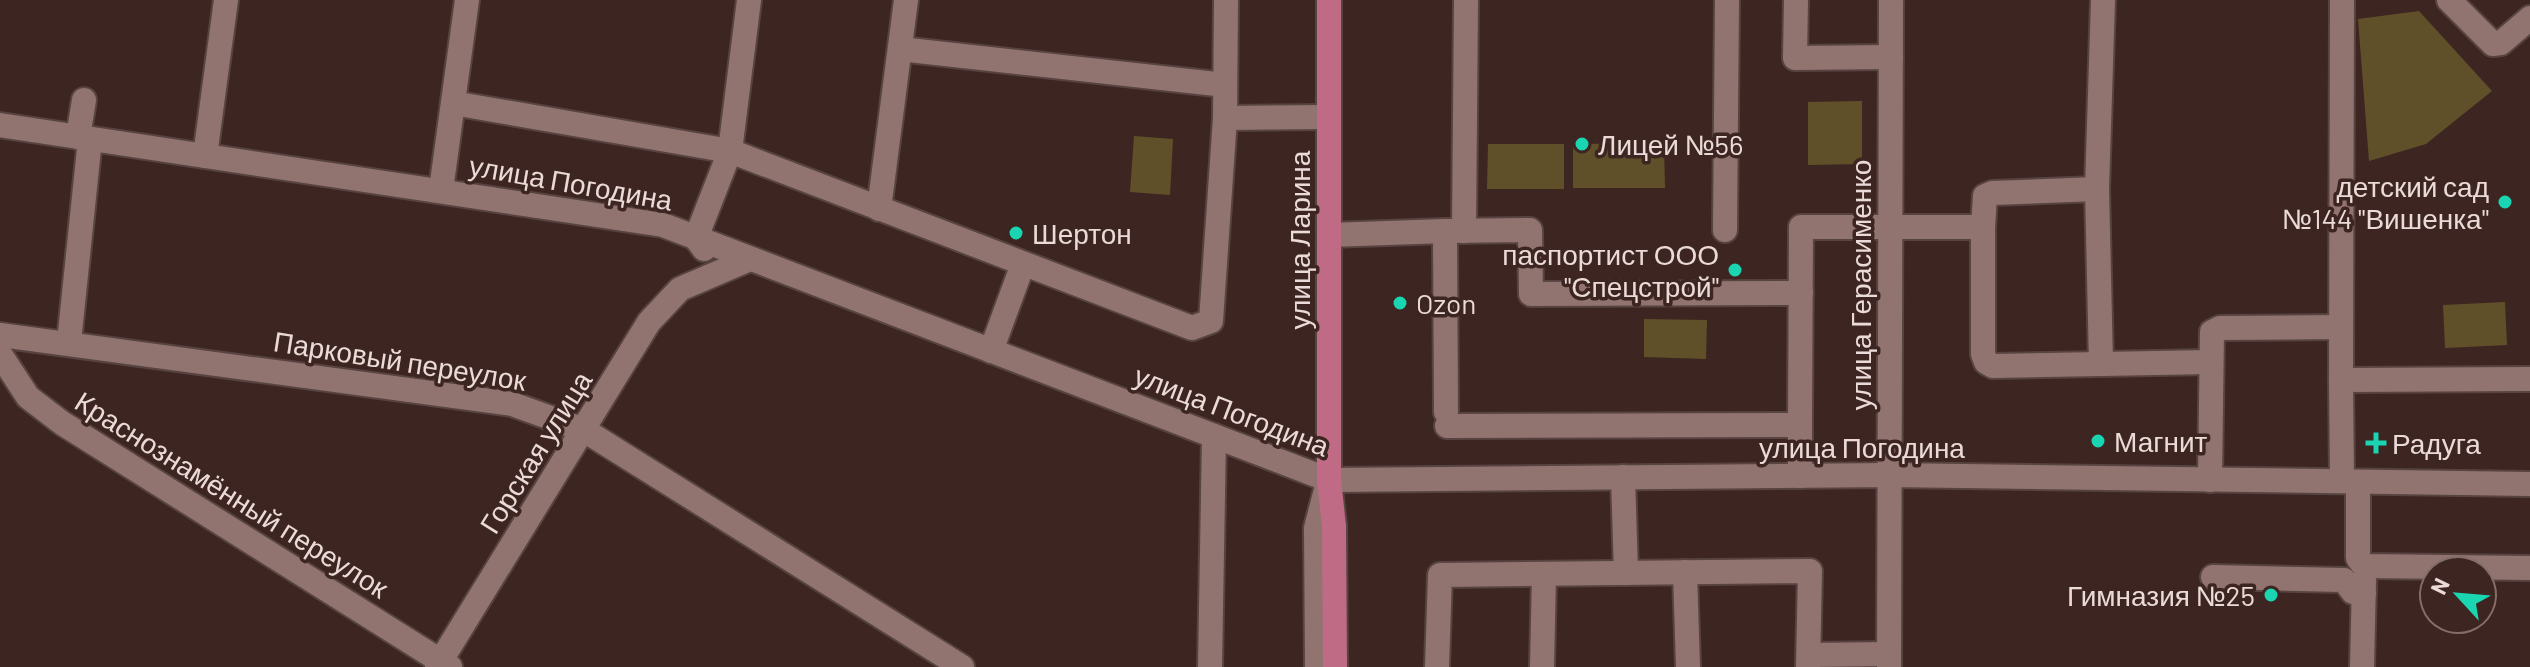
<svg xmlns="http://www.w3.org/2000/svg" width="2530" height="667" viewBox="0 0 2530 667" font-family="Barlow,sans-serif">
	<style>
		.green { fill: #60502a }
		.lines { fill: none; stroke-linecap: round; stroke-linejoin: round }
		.minor-casing { stroke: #574340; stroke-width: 28 }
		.major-casing { stroke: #574340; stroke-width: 28 }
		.minor { stroke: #91746f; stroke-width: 24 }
		.major { stroke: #c06b85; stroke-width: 24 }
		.poi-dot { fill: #1ad5b2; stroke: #3d2521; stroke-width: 3 }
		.labels { text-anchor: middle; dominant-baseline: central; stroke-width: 7; stroke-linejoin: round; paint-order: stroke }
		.poi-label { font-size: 28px; fill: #ebdbd8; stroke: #3d2521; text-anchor: start }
		.street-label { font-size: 28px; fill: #ebdbd8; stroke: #3d2521 }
	</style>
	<rect width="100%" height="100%" fill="#3d2521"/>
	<!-- green -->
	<g class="green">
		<polygon points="2419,11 2492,91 2426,144 2369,161 2358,19"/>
		<polygon points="1862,101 1862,164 1808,165 1808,102"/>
		<polygon points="1134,136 1173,139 1170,195 1130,192"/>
		<polygon points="1664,143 1665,188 1573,188 1573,144"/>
		<polygon points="1488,144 1564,144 1564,189 1487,189"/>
		<polygon points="2505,302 2507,345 2445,348 2443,305"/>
		<polygon points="1644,319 1707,320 1706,359 1644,357"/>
	</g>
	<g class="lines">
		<!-- minor casing -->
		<g class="minor-casing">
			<g id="minor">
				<polyline points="1226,0 1225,118 1329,117"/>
				<polyline points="1796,0 1795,58 1891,57"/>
				<polyline points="2449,0 2493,44 2501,43 2530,18"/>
				<polyline points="900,49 1225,85"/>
				<polyline points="453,103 730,151 1192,328 1211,321 1225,118"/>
				<polyline points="0,125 663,225 1329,480 1890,475 2530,484"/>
				<polyline points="78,137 84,100"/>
				<polyline points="205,156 226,0"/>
				<polyline points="2097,189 2103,0"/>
				<polyline points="441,190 467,0"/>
				<polyline points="879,209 906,0"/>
				<polyline points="1983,227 1983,354 1986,362 1993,366 2101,364"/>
				<polyline points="1725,230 1727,0"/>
				<polyline points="1445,231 1530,230 1531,294 1801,293"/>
				<polyline points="1464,231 1466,0"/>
				<polyline points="1329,235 1445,231 1446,412"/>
				<polyline points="704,249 696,238 730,151 749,0"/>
				<polyline points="0,335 512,404 584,430 962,667"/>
				<polyline points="69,342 90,139"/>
				<polyline points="991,351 1023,264"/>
				<polyline points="0,354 28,397 62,423 450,667"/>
				<polyline points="2341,380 2342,0"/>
				<polyline points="1800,425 1800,476"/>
				<polyline points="1447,426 1800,425 1801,227 1983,227 1985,196 1992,193 2097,189 2101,364 2210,362"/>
				<polyline points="1623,477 1626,573"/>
				<polyline points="2210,480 2212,332 2220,328 2341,327"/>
				<polyline points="2342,481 2341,380 2530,379"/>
				<polyline points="2358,482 2358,558 2364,566 2530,568"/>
				<polyline points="1685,572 1688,667"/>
				<polyline points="2213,577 2344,580 2353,592 2364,593"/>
				<polyline points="1809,655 1889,654"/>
				<polyline points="437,667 649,322 680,289 750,259"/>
				<polyline points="1210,667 1214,436"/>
				<polyline points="1317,667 1316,528 1328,482"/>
				<polyline points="1437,667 1440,575 1810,571 1808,667"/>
				<polyline points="1542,667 1544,574"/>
				<polyline points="1889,667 1891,0"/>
				<polyline points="2362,667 2364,580"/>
			</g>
		</g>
		<!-- major casing -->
		<g class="major-casing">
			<polyline id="major" points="1329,0 1329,480 1334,526 1335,667"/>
		</g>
		<!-- minor -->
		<use href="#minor" class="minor"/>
		<!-- major -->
		<use href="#major" class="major"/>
	</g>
	<!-- markers -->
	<g class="poi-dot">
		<circle cx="1582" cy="144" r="8"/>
		<circle cx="2505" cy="202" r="8"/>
		<circle cx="1016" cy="233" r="8"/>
		<circle cx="1735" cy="270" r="8"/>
		<circle cx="1400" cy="303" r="8"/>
		<circle cx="2098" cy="441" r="8"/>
		<path d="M2372 431h8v8h8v8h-8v8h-8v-8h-8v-8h8z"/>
		<circle cx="2271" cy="595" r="8"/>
	</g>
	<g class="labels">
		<!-- poi labels -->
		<g class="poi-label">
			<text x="1598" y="144">Лицей №56</text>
			<text x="2489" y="186" text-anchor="end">детский сад<tspan x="2489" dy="32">№144 "Вишенка"</tspan></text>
			<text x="1032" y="233">Шертон</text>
			<text x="1719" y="254" text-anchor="end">паспортист ООО<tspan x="1719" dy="32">"Спецстрой"</tspan></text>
			<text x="1416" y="303">Ozon</text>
			<text x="2114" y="441">Магнит</text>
			<text x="2392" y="443">Радуга</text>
			<text x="2255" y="595" text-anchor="end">Гимназия №25</text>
		</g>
		<!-- street labels -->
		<g class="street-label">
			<text transform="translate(571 182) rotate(10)">улица Погодина</text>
			<text transform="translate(1299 240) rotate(-90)">улица Ларина</text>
			<text transform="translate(1860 285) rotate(-90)">улица Герасименко</text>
			<text transform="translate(400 360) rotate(9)">Парковый переулок</text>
			<text transform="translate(1232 410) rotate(21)">улица Погодина</text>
			<text x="1862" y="447">улица Погодина</text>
			<text transform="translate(535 452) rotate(-58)">Горская улица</text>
			<text transform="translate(232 494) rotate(32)">Краснознамённый переулок</text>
		</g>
	</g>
	<!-- north arrow -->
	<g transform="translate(2458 595) rotate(296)"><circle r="38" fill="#3d2521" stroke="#836e6a" stroke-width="2"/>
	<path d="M0-6L14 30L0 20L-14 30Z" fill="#1ad5b2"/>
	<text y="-12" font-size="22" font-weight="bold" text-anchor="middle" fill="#ebdbd8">N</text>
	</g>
</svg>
